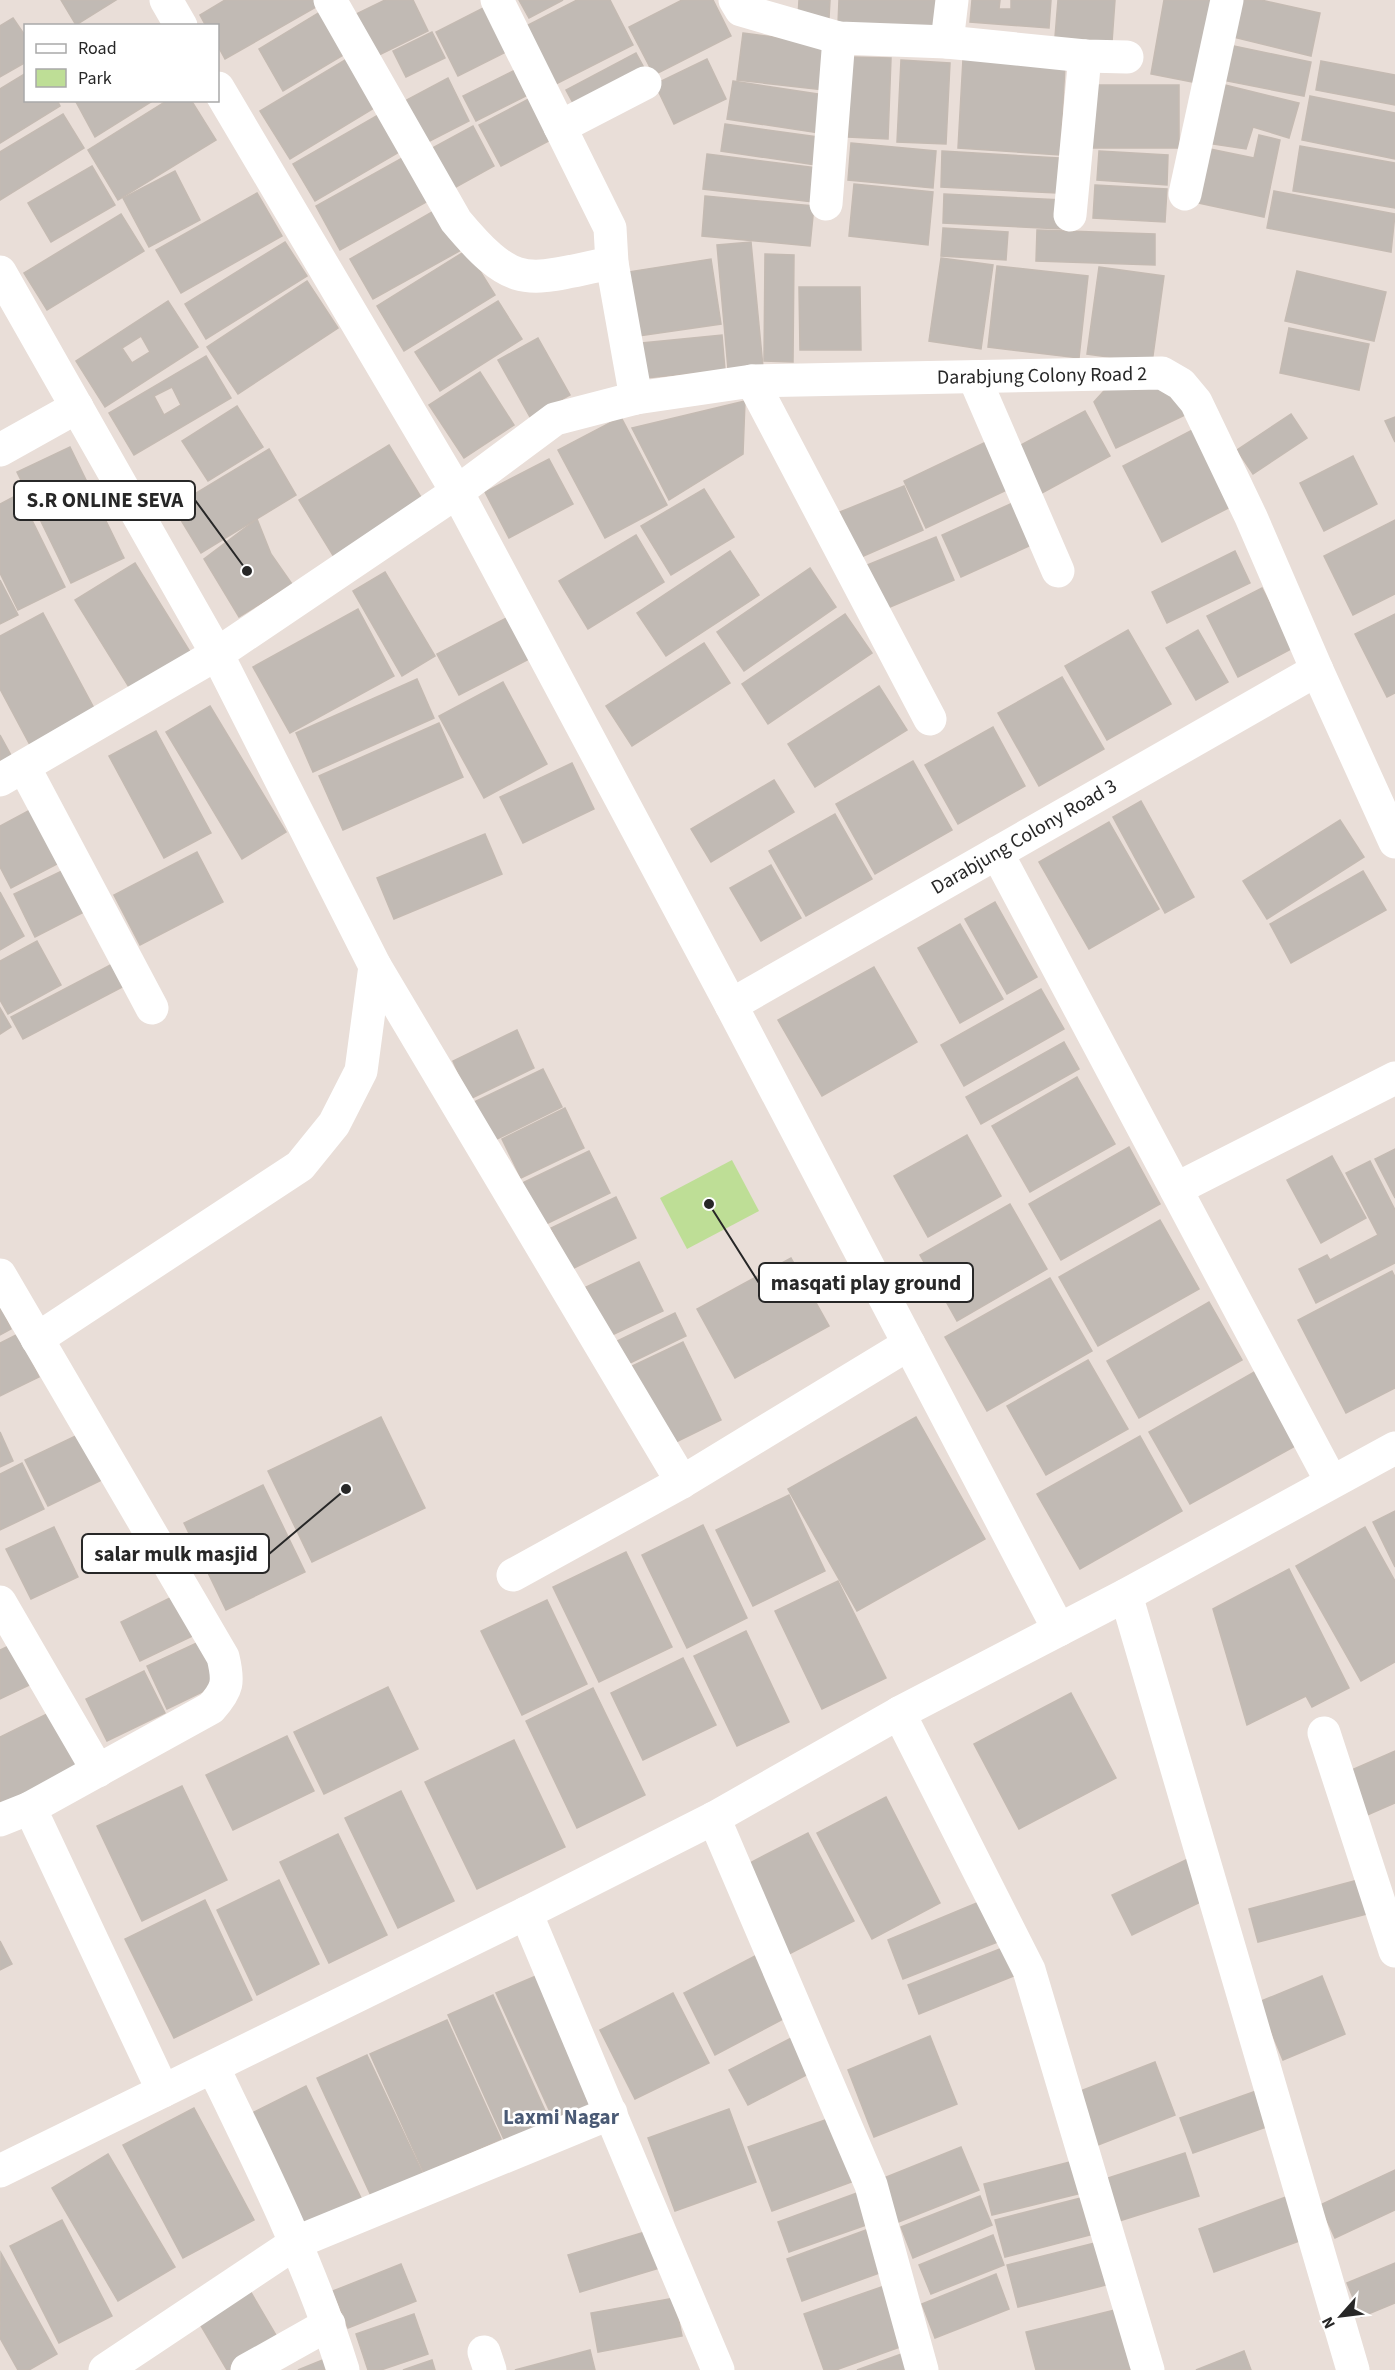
<svg xmlns="http://www.w3.org/2000/svg" width="1395" height="2370" viewBox="0 0 1395 2370" font-family="'Source Sans 3',sans-serif">
	<style>
		.green { fill: #bede96 }
		.building { fill: #c1bab4; stroke: #c4bab2; stroke-width: 1.5; fill-rule: evenodd }
		.lines { fill: none; stroke-linecap: round; stroke-linejoin: round }
		.street { stroke: #fff; stroke-width: 33 }
		.secondary { stroke: #fff; stroke-width: 33 }
		.labels { text-anchor: middle; dominant-baseline: central; stroke-width: 5; stroke-linejoin: round; paint-order: stroke }
		.street-label { font-size: 20px; fill: #272727; stroke: #fff }
		.neighbourhood-label { font-size: 21px; font-weight: bold; fill: #4a5a75; stroke: #fff }
		.leader { fill: none; stroke: #272727; stroke-width: 2 }
		.callout-dot { fill: #272727; stroke: #fff; stroke-width: 2 }
		.callout { fill: #fff; stroke: #272727; stroke-width: 2 }
		.callout-label { font-size: 21px; text-anchor: middle; font-weight: bold; fill: #272727 }
	</style>
	<rect width="100%" height="100%" fill="#e9ded8"/>
	<!-- green -->
	<polygon class="green" points="732,1160 759,1211 687,1249 660,1198"/>
	<!-- building -->
	<g class="building">
		<polygon points="61,0 116,0 76,25"/>
		<polygon points="225,0 321,0 323,3 225,59 218,46 218,26 206,26 200,15"/>
		<polygon points="385,0 413,0 428,31 373,58 352,16"/>
		<polygon points="519,0 563,0 529,18"/>
		<polygon points="577,0 610,0 633,45 556,84 526,26"/>
		<polygon points="682,0 713,0 731,36 654,75 629,27"/>
		<polygon points="799,0 830,0 829,18 798,17"/>
		<polygon points="839,0 946,0 944,32 838,24"/>
		<polygon points="972,0 1000,0 999,9 1011,9 1011,0 1051,0 1049,28 970,22"/>
		<polygon points="1058,0 1115,0 1112,42 1055,37"/>
		<polygon points="1164,0 1217,0 1203,84 1151,74"/>
		<polygon points="1237,0 1261,0 1320,13 1311,56 1229,36"/>
		<polygon points="491,4 514,48 458,76 436,32"/>
		<polygon points="320,12 345,54 283,91 259,49"/>
		<polygon points="13,18 26,37 26,62 0,77 0,26"/>
		<polygon points="432,32 445,58 406,77 393,51"/>
		<polygon points="743,33 830,44 824,90 737,80"/>
		<polygon points="1229,45 1311,62 1304,96 1222,80"/>
		<polygon points="636,53 649,77 579,114 566,90"/>
		<polygon points="350,57 379,105 290,159 260,111"/>
		<polygon points="852,57 891,58 888,139 848,137"/>
		<polygon points="707,59 726,99 674,124 655,84"/>
		<polygon points="963,59 1065,66 1060,155 958,148"/>
		<polygon points="901,60 950,63 946,144 897,142"/>
		<polygon points="1321,61 1395,75 1395,105 1316,90"/>
		<polygon points="521,67 534,92 476,121 463,96"/>
		<polygon points="26,73 26,100 57,100 60,106 0,143 0,89"/>
		<polygon points="448,78 469,121 422,145 401,103"/>
		<polygon points="733,81 824,95 819,133 727,119"/>
		<polygon points="1217,83 1299,103 1289,138 1253,127 1246,149 1199,142"/>
		<rect x="1091" y="85" width="88" height="63"/>
		<polygon points="540,93 562,134 501,166 479,125"/>
		<polygon points="1310,96 1395,113 1395,159 1302,140"/>
		<polygon points="75,100 154,100 95,137"/>
		<polygon points="168,100 191,100 216,140 118,200 88,150"/>
		<polygon points="385,111 406,148 315,201 293,164"/>
		<polygon points="63,114 84,148 0,200 0,152"/>
		<polygon points="725,124 825,138 822,166 721,151"/>
		<polygon points="473,126 494,166 447,192 425,152"/>
		<polygon points="1259,135 1280,140 1264,217 1184,200 1195,146 1254,158"/>
		<polygon points="851,143 936,151 933,188 848,180"/>
		<polygon points="1300,146 1395,163 1395,208 1293,191"/>
		<polygon points="942,151 1059,158 1057,193 941,187"/>
		<polygon points="1099,151 1168,155 1167,185 1097,180"/>
		<polygon points="413,152 437,196 340,250 316,206"/>
		<polygon points="707,154 817,168 813,202 703,189"/>
		<polygon points="92,166 115,205 51,242 28,203"/>
		<polygon points="175,171 200,220 149,247 123,198"/>
		<polygon points="854,184 933,192 928,245 849,236"/>
		<polygon points="1095,185 1167,189 1165,222 1093,218"/>
		<polygon points="1274,191 1395,214 1391,252 1267,228"/>
		<polygon points="257,193 282,236 181,293 156,250"/>
		<polygon points="944,194 1063,200 1062,229 943,223"/>
		<polygon points="705,196 814,206 810,246 702,236"/>
		<polygon points="439,208 463,249 373,299 350,259"/>
		<polygon points="121,214 144,251 47,310 24,273"/>
		<polygon points="943,228 1008,232 1006,260 941,256"/>
		<polygon points="1037,230 1155,234 1155,265 1036,261"/>
		<polygon points="285,242 307,276 206,339 185,304"/>
		<polygon points="751,242 763,367 728,369 717,245"/>
		<polygon points="467,250 495,295 404,351 377,306"/>
		<polygon points="765,254 794,255 793,362 764,361"/>
		<polygon points="941,258 993,265 981,349 929,341"/>
		<polygon points="711,259 721,324 639,336 628,272"/>
		<polygon points="997,266 1088,276 1079,358 988,347"/>
		<polygon points="1099,267 1164,276 1152,363 1087,354"/>
		<polygon points="1297,271 1386,292 1374,341 1285,321"/>
		<polygon points="307,281 338,328 238,394 207,347"/>
		<polygon points="799,287 860,287 861,350 800,350"/>
		<path d="M 168,301 L 198,347 L 105,407 L 76,361 ZM 141,336 L 150,352 L 132,363 L 122,348 Z"/>
		<polygon points="498,301 522,339 440,391 415,352"/>
		<polygon points="1289,328 1369,344 1359,390 1280,373"/>
		<polygon points="722,335 725,370 646,378 642,343"/>
		<polygon points="538,338 570,395 530,417 498,360"/>
		<path d="M 206,356 L 231,398 L 134,455 L 109,413 ZM 172,387 L 181,405 L 164,415 L 154,396 Z"/>
		<polygon points="480,372 514,425 464,458 429,405"/>
		<polygon points="1112,382 1182,388 1191,412 1116,448 1094,402"/>
		<polygon points="745,401 743,454 669,500 632,428"/>
		<polygon points="237,406 263,447 208,481 182,441"/>
		<polygon points="1085,411 1110,456 1042,493 1017,447"/>
		<polygon points="1291,414 1307,438 1253,474 1237,450"/>
		<polygon points="621,417 667,505 605,538 558,450"/>
		<polygon points="1395,417 1395,442 1385,421"/>
		<polygon points="1202,425 1242,501 1162,542 1123,466"/>
		<polygon points="986,442 1009,489 926,528 904,481"/>
		<polygon points="389,445 424,502 334,557 299,500"/>
		<polygon points="70,447 124,558 71,583 17,472"/>
		<polygon points="269,449 296,495 201,553 173,507"/>
		<polygon points="1353,456 1377,504 1324,531 1300,483"/>
		<polygon points="549,459 573,504 509,538 485,492"/>
		<polygon points="904,486 923,530 859,558 840,512"/>
		<polygon points="704,489 734,537 671,575 641,526"/>
		<polygon points="19,494 65,587 18,610 0,573 0,504"/>
		<polygon points="1019,500 1038,542 961,577 942,535"/>
		<polygon points="257,519 271,554 292,584 239,617 204,559"/>
		<polygon points="1395,520 1395,594 1353,615 1324,556"/>
		<polygon points="636,535 664,582 588,629 559,581"/>
		<polygon points="936,537 954,580 883,610 865,566"/>
		<polygon points="730,551 759,595 666,656 637,613"/>
		<polygon points="1235,551 1250,583 1167,623 1152,592"/>
		<polygon points="135,563 192,655 132,692 75,600"/>
		<polygon points="810,568 836,607 744,671 717,632"/>
		<polygon points="385,572 435,656 402,676 353,591"/>
		<polygon points="0,580 18,615 0,624"/>
		<polygon points="1262,588 1293,648 1238,677 1207,616"/>
		<polygon points="358,609 394,676 290,733 253,667"/>
		<polygon points="43,613 95,710 30,745 0,689 0,636"/>
		<polygon points="514,614 535,656 459,695 437,654"/>
		<polygon points="845,614 872,653 768,724 742,684"/>
		<polygon points="1395,614 1395,693 1387,697 1355,634"/>
		<polygon points="1128,630 1171,704 1107,740 1065,666"/>
		<polygon points="1198,630 1228,682 1196,700 1166,648"/>
		<polygon points="704,643 730,683 632,746 606,706"/>
		<polygon points="1062,677 1104,749 1039,786 998,713"/>
		<polygon points="417,679 434,718 313,772 296,733"/>
		<polygon points="503,682 547,764 484,798 439,716"/>
		<polygon points="879,686 907,730 815,787 788,744"/>
		<polygon points="210,706 286,832 242,859 166,732"/>
		<polygon points="439,723 463,777 343,830 319,776"/>
		<polygon points="993,727 1025,786 958,824 925,765"/>
		<polygon points="156,731 211,833 164,858 109,756"/>
		<polygon points="0,735 12,757 0,764"/>
		<polygon points="913,761 952,830 875,874 836,804"/>
		<polygon points="572,763 594,809 523,843 500,797"/>
		<polygon points="774,780 794,812 711,862 691,829"/>
		<polygon points="1141,801 1194,897 1165,913 1113,817"/>
		<polygon points="30,810 59,863 11,888 0,867 0,826"/>
		<polygon points="835,814 872,879 806,916 769,851"/>
		<polygon points="1340,820 1364,857 1267,919 1243,881"/>
		<polygon points="1109,822 1159,909 1089,949 1039,862"/>
		<polygon points="485,834 502,874 394,919 377,878"/>
		<polygon points="197,852 223,902 140,945 114,895"/>
		<polygon points="771,865 801,918 761,941 730,888"/>
		<polygon points="68,868 88,910 35,937 14,894"/>
		<polygon points="1363,871 1386,910 1291,963 1270,924"/>
		<polygon points="0,892 24,936 0,950"/>
		<polygon points="995,902 1037,977 1007,994 965,919"/>
		<polygon points="960,924 1003,999 960,1023 918,948"/>
		<polygon points="37,941 61,985 8,1014 0,1000 0,961"/>
		<polygon points="118,961 130,983 23,1039 11,1017"/>
		<polygon points="874,967 917,1042 822,1096 778,1020"/>
		<polygon points="1041,989 1064,1029 964,1086 941,1045"/>
		<polygon points="0,1008 11,1027 0,1034"/>
		<polygon points="517,1030 534,1068 470,1099 453,1061"/>
		<polygon points="1064,1042 1079,1069 981,1124 966,1097"/>
		<polygon points="543,1069 562,1107 493,1141 474,1102"/>
		<polygon points="1077,1077 1115,1144 1030,1192 992,1126"/>
		<polygon points="565,1108 584,1148 521,1178 502,1139"/>
		<polygon points="967,1135 1001,1196 928,1237 894,1176"/>
		<polygon points="1129,1147 1160,1204 1061,1260 1029,1204"/>
		<polygon points="1395,1149 1395,1198 1375,1159"/>
		<polygon points="589,1151 610,1193 538,1228 518,1185"/>
		<polygon points="1332,1156 1366,1218 1321,1243 1287,1180"/>
		<polygon points="1370,1161 1395,1210 1395,1263 1316,1303 1299,1269 1327,1255 1330,1260 1378,1235 1346,1173"/>
		<polygon points="616,1197 636,1238 572,1269 551,1228"/>
		<polygon points="1010,1204 1047,1269 957,1321 920,1255"/>
		<polygon points="1160,1220 1199,1289 1098,1346 1059,1277"/>
		<polygon points="791,1258 829,1326 735,1378 697,1309"/>
		<polygon points="639,1262 663,1311 610,1336 586,1287"/>
		<polygon points="1392,1271 1395,1277 1395,1388 1346,1413 1298,1320"/>
		<polygon points="1050,1278 1092,1351 987,1411 945,1337"/>
		<polygon points="1209,1302 1242,1360 1139,1418 1107,1361"/>
		<polygon points="0,1306 11,1329 0,1335"/>
		<polygon points="675,1313 686,1336 626,1365 615,1342"/>
		<polygon points="18,1334 39,1377 0,1396 0,1343"/>
		<polygon points="683,1342 721,1420 670,1445 632,1366"/>
		<polygon points="1088,1360 1128,1429 1046,1475 1007,1406"/>
		<polygon points="1256,1371 1297,1445 1190,1504 1149,1432"/>
		<polygon points="381,1417 425,1508 312,1562 268,1471"/>
		<polygon points="916,1417 985,1539 857,1611 788,1489"/>
		<polygon points="0,1432 13,1461 0,1467"/>
		<polygon points="84,1432 106,1478 48,1506 25,1460"/>
		<polygon points="1140,1436 1182,1511 1080,1569 1037,1494"/>
		<polygon points="22,1463 44,1509 0,1530 0,1474"/>
		<polygon points="263,1485 305,1572 226,1610 184,1523"/>
		<polygon points="789,1495 825,1571 753,1606 716,1530"/>
		<polygon points="1395,1511 1395,1567 1373,1522"/>
		<polygon points="703,1525 747,1618 687,1648 642,1555"/>
		<polygon points="54,1527 78,1577 31,1599 6,1549"/>
		<polygon points="1365,1527 1395,1581 1395,1662 1361,1681 1296,1566"/>
		<polygon points="626,1552 672,1647 599,1682 553,1587"/>
		<polygon points="1289,1569 1349,1688 1312,1707 1306,1696 1247,1725 1213,1609"/>
		<polygon points="838,1581 886,1678 822,1709 775,1611"/>
		<polygon points="180,1593 199,1633 140,1661 121,1622"/>
		<polygon points="547,1600 587,1684 522,1715 481,1631"/>
		<polygon points="746,1631 789,1722 737,1746 694,1656"/>
		<polygon points="19,1641 38,1681 0,1699 0,1650"/>
		<polygon points="201,1641 221,1683 167,1709 147,1666"/>
		<polygon points="683,1658 716,1725 643,1760 611,1693"/>
		<polygon points="144,1671 165,1713 107,1741 86,1699"/>
		<polygon points="388,1687 418,1749 324,1794 294,1732"/>
		<polygon points="593,1688 645,1795 577,1828 526,1721"/>
		<polygon points="1071,1693 1116,1778 1019,1829 974,1744"/>
		<polygon points="53,1711 80,1766 0,1805 0,1737"/>
		<polygon points="287,1736 314,1791 233,1830 206,1775"/>
		<polygon points="514,1740 565,1847 477,1889 425,1782"/>
		<polygon points="1395,1751 1395,1803 1365,1816 1345,1773"/>
		<polygon points="182,1786 227,1880 142,1921 97,1826"/>
		<polygon points="401,1791 454,1901 398,1928 345,1818"/>
		<polygon points="886,1797 940,1903 872,1939 817,1833"/>
		<polygon points="808,1833 854,1921 789,1954 744,1866"/>
		<polygon points="338,1834 387,1935 329,1963 280,1862"/>
		<polygon points="1190,1858 1209,1898 1132,1935 1112,1895"/>
		<polygon points="279,1880 319,1964 257,1995 217,1910"/>
		<polygon points="1358,1880 1367,1914 1258,1942 1249,1909"/>
		<polygon points="205,1900 252,2000 174,2038 125,1939"/>
		<polygon points="984,1900 1000,1941 903,1979 888,1940"/>
		<polygon points="0,1941 12,1964 0,1970"/>
		<polygon points="1005,1947 1016,1975 919,2014 908,1985"/>
		<polygon points="755,1956 787,2017 715,2055 684,1993"/>
		<polygon points="543,1973 602,2105 556,2125 496,1993"/>
		<polygon points="1322,1976 1345,2034 1283,2060 1259,2002"/>
		<polygon points="673,1993 709,2063 635,2099 600,2030"/>
		<polygon points="493,1995 552,2126 507,2146 448,2015"/>
		<polygon points="447,2020 501,2139 424,2173 370,2054"/>
		<polygon points="801,2033 820,2068 748,2105 729,2070"/>
		<polygon points="930,2036 957,2104 874,2137 848,2070"/>
		<polygon points="367,2055 424,2176 373,2200 317,2078"/>
		<polygon points="1155,2062 1175,2115 1098,2145 1078,2092"/>
		<polygon points="306,2086 363,2202 307,2229 250,2114"/>
		<polygon points="1259,2090 1272,2125 1193,2153 1180,2118"/>
		<polygon points="194,2108 254,2220 183,2258 123,2145"/>
		<polygon points="729,2109 756,2182 675,2211 648,2138"/>
		<polygon points="831,2118 854,2181 772,2211 748,2147"/>
		<polygon points="961,2147 979,2190 896,2223 879,2180"/>
		<polygon points="1185,2153 1199,2196 1116,2222 1102,2180"/>
		<polygon points="108,2154 175,2267 118,2301 52,2188"/>
		<polygon points="1074,2161 1082,2193 992,2215 984,2184"/>
		<polygon points="1395,2170 1395,2210 1335,2238 1320,2205"/>
		<polygon points="857,2193 869,2224 789,2252 778,2222"/>
		<polygon points="980,2196 992,2225 913,2258 901,2227"/>
		<polygon points="1286,2197 1302,2240 1214,2272 1199,2229"/>
		<polygon points="1081,2198 1090,2235 1005,2257 995,2220"/>
		<polygon points="62,2220 112,2316 59,2343 10,2246"/>
		<polygon points="655,2229 666,2266 580,2292 568,2255"/>
		<polygon points="866,2230 882,2272 802,2301 787,2259"/>
		<polygon points="993,2235 1004,2265 931,2294 919,2265"/>
		<polygon points="1095,2243 1106,2285 1018,2307 1007,2265"/>
		<polygon points="1,2253 57,2354 29,2370 18,2370 0,2338"/>
		<polygon points="1395,2263 1395,2303 1361,2317 1347,2283"/>
		<polygon points="401,2264 416,2301 348,2328 333,2291"/>
		<polygon points="996,2274 1009,2309 935,2338 922,2304"/>
		<polygon points="246,2284 280,2342 232,2370 227,2370 194,2314"/>
		<polygon points="890,2284 911,2343 836,2370 824,2370 804,2314"/>
		<polygon points="674,2298 682,2336 598,2352 591,2313"/>
		<polygon points="1119,2309 1134,2370 1036,2370 1026,2332"/>
		<polygon points="414,2314 428,2354 381,2370 368,2370 356,2334"/>
		<polygon points="590,2350 595,2370 515,2370"/>
		<polygon points="1244,2351 1251,2370 1196,2370"/>
		<polygon points="907,2352 914,2370 857,2370"/>
		<polygon points="325,2359 329,2370 298,2370"/>
		<polygon points="432,2360 435,2370 403,2370"/>
	</g>
	<g class="lines">
		<!-- street -->
		<g class="street">
			<polyline points="166,0 181,26"/>
			<path d="M 330,0 L 456,221 C 517,294 527,279 612,263"/>
			<polyline points="497,0 610,228 612,263 636,398"/>
			<polyline points="735,0 741,10 839,38 947,42 1085,56 1127,57"/>
			<polyline points="947,42 952,0"/>
			<polyline points="218,88 457,492 731,1005 1059,1630"/>
			<polyline points="560,127 645,83"/>
			<polyline points="1185,194 1227,0"/>
			<polyline points="826,204 839,38"/>
			<polyline points="1070,215 1085,56"/>
			<polyline points="0,272 217,654 375,966 682,1482"/>
			<polyline points="974,377 1058,571"/>
			<polyline points="752,381 930,719"/>
			<polyline points="0,450 77,407"/>
			<polyline points="24,767 152,1008"/>
			<polyline points="0,780 217,654 457,492 555,419 636,398 752,381 1162,373 1181,384 1196,402 1251,517 1317,670 1395,842"/>
			<polyline points="997,853 1331,1481"/>
			<polyline points="731,1005 1317,670"/>
			<polyline points="1176,1189 1395,1078"/>
			<path d="M 0,1275 L 223,1657 C 229,1682 228,1689 211,1708 L 30,1808 L 163,2091"/>
			<polyline points="37,1339 300,1166 334,1124 361,1071 375,966"/>
			<polyline points="513,1575 682,1482 909,1344"/>
			<polyline points="1126,1595 1353,2370"/>
			<polyline points="0,1602 98,1771"/>
			<polyline points="899,1713 1029,1970 1148,2370"/>
			<polyline points="1324,1733 1395,1951"/>
			<polyline points="714,1818 871,2185 922,2370"/>
			<polyline points="0,1820 30,1808"/>
			<polyline points="526,1913 718,2370"/>
			<path d="M 213,2067 C 261,2166 310,2264 343,2370"/>
			<polyline points="484,2352 490,2370"/>
			<polyline points="105,2370 297,2242 611,2113"/>
			<polyline points="247,2370 329,2324"/>
		</g>
		<!-- secondary -->
		<polyline class="secondary" points="0,2171 526,1913 714,1818 899,1713 1126,1595 1395,1448"/>
	</g>
	<g class="labels">
		<!-- street labels -->
		<g class="street-label">
			<text transform="translate(1042 376) rotate(-1)">Darabjung Colony Road 2</text>
			<text transform="translate(1024 837) rotate(-30)">Darabjung Colony Road 3</text>
		</g>
		<!-- neighbourhood labels -->
		<g class="neighbourhood-label">
			<text x="561" y="2117">Laxmi Nagar</text>
		</g>
	</g>
	<!-- callouts -->
	<path class="leader" d="M247 571L195 500M709 1204L759 1283M346 1489L269 1554"/>
	<g class="callout-dot">
		<circle cx="247" cy="571" r="6"/>
		<circle cx="709" cy="1204" r="6"/>
		<circle cx="346" cy="1489" r="6"/>
	</g>
	<g class="callout">
		<rect x="14" y="481" width="181" height="39" rx="6"/>
		<rect x="759" y="1263" width="214" height="39" rx="6"/>
		<rect x="82" y="1534" width="187" height="39" rx="6"/>
	</g>
	<g class="callout-label">
		<text x="105" y="507">S.R ONLINE SEVA</text>
		<text x="866" y="1290">masqati play ground</text>
		<text x="176" y="1561">salar mulk masjid</text>
	</g>
	<!-- legend -->
	<rect x="24" y="24" width="195" height="78" fill="#ffffff" stroke="#a9a9a9" stroke-width="1.5"/>
	<rect x="36" y="44" width="30" height="9" fill="#ffffff" stroke="#a9a9a9" stroke-width="1.5"/>
	<text x="78" y="54" font-size="18" fill="#272727">Road</text>
	<rect x="36" y="69" width="30" height="18" fill="#bede96" stroke="#a9a9a9" stroke-width="1.5"/>
	<text x="78" y="84" font-size="18" fill="#272727">Park</text>
	<!-- north arrow -->
	<g transform="translate(1341 2316) rotate(242)" stroke="#ffffff" stroke-width="4.5" paint-order="stroke">
	<path d="M0-4.5L10 22L0 15L-10 22Z" fill="#272727"/>
	<text y="-9" font-size="16" font-weight="bold" text-anchor="middle" fill="#272727">N</text>
	</g>
</svg>
